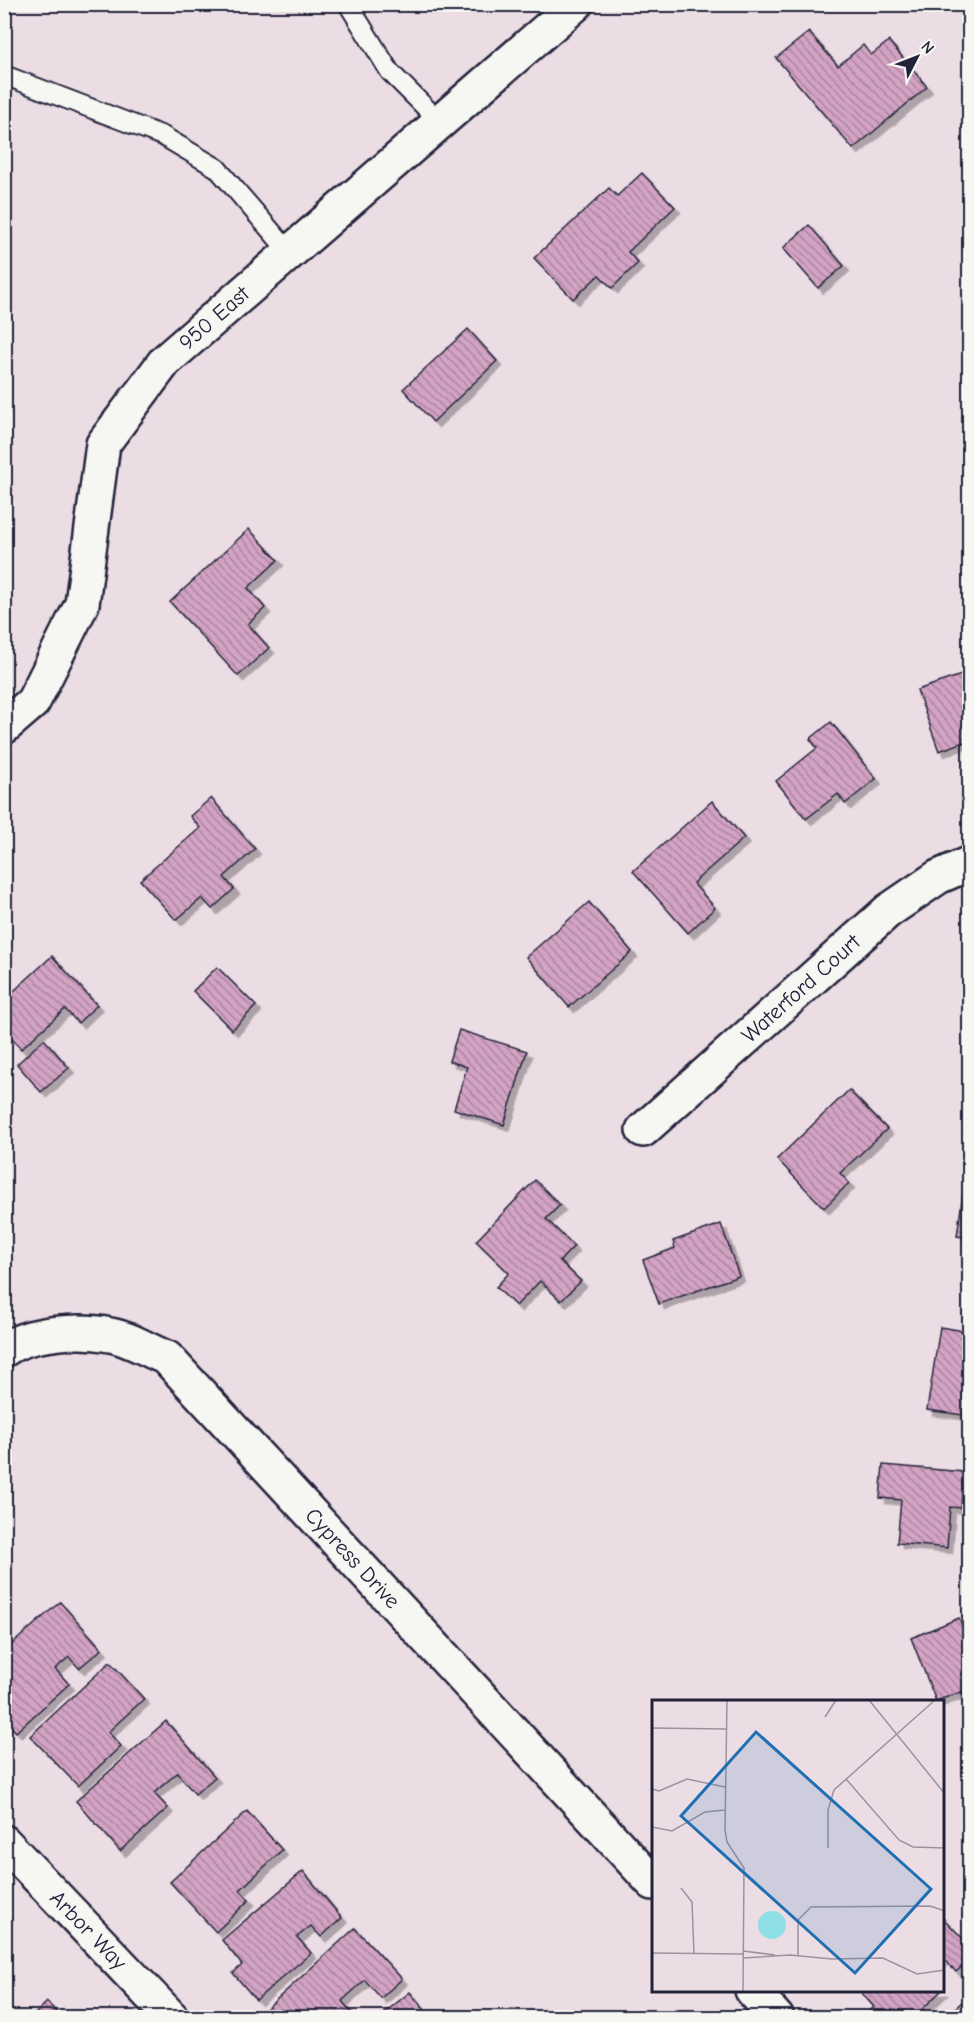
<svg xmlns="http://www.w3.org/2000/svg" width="974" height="2022" viewBox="0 0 974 2022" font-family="'Comic Neue',sans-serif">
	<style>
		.building { fill: url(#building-back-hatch); stroke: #22223b; stroke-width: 1.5; filter: url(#shadow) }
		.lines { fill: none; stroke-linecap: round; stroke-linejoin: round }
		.lane-casing { stroke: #22223b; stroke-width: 22 }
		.street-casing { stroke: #22223b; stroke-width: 38 }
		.secondary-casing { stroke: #22223b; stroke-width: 38 }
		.lane { stroke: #f6f6f2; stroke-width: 18 }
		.street { stroke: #f6f6f2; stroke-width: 33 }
		.secondary { stroke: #f6f6f2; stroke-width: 33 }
		.labels { text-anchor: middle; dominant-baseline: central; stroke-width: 4.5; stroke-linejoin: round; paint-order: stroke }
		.street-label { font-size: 22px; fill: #22223b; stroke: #f6f6f2 }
		.inset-road { fill: none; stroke: #9b92a0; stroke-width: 1.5 }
		.view { fill: #1f6fb2; fill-opacity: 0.15; stroke: #1f6fb2; stroke-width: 3 }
		.inset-edge { fill: none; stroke: #22223b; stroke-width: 3 }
	</style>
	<defs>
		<pattern id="building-back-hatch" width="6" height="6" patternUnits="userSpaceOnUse" patternTransform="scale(1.5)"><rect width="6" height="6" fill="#d3a3c3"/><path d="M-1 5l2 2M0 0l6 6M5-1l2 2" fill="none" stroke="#ab84a0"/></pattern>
		<filter id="shadow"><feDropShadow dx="5.5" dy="5.5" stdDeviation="0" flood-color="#0004"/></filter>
	</defs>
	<rect width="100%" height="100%" fill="#ecdde4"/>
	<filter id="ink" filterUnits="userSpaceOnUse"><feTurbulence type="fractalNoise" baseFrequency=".0167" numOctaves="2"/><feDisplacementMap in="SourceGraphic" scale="12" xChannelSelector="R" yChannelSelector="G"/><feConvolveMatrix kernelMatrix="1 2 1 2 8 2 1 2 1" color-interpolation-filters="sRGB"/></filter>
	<g filter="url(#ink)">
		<!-- building -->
		<g class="building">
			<polygon points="809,32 838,66 863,45 871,55 889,41 927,87 853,149 776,58"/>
			<polygon points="642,173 675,207 628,252 638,263 612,288 599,275 573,299 534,258 609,188 617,196"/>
			<polygon points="809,225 844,266 818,288 783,248"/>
			<polygon points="468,329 497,361 433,422 403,389"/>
			<polygon points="249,529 278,560 248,588 265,608 248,624 269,648 238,676 170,602"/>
			<polygon points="970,672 970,740 939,751 917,690"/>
			<polygon points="831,722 876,779 845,804 838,794 806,819 776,781 817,748 810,739"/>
			<polygon points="211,798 255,849 224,877 234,889 212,909 202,898 176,920 140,880 200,828 190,816"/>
			<polygon points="712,801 744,838 693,883 715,908 688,933 633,871"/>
			<polygon points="589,902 632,952 569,1007 526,957"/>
			<polygon points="52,956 97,1005 78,1023 65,1009 21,1049 4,1031 4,1000"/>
			<polygon points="217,967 256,1006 232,1030 193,991"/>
			<polygon points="970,991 970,1029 964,1029"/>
			<polygon points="459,1030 527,1051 504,1125 454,1109 467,1067 449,1061"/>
			<polygon points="44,1039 69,1068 41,1092 17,1064"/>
			<polygon points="849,1090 887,1129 840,1173 849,1183 824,1208 777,1159"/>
			<polygon points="966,1171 970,1172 970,1238 957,1236"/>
			<polygon points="535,1180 560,1205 546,1219 574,1246 560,1261 581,1281 561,1301 540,1281 516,1306 496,1287 509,1273 476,1241"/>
			<polygon points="721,1224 739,1276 659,1304 643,1260 675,1248 673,1241"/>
			<polygon points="940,1327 970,1332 970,1416 927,1410"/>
			<polygon points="883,1465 964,1472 961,1508 950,1507 947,1548 897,1543 901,1500 880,1498"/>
			<polygon points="60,1602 102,1649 79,1668 69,1657 55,1669 69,1684 16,1732 4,1719 4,1651"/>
			<polygon points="959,1618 970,1645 970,1689 936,1701 911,1638"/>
			<polygon points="110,1662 144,1699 108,1732 121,1746 78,1786 30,1736"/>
			<polygon points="166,1721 215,1777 195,1794 177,1773 154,1793 168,1808 120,1851 76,1801"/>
			<polygon points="247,1811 282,1850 240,1890 249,1900 216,1932 170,1882"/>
			<polygon points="303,1871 342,1918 321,1937 311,1926 297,1937 311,1953 256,2000 233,1973 242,1965 222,1940"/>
			<polygon points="942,1917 970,1946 970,1959 956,1972 944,1959 942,1961"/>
			<polygon points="355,1928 402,1979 381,1998 365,1980 342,2001 356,2018 272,2018 265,2010"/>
			<polygon points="859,1990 942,1990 913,2018 870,2018 866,2014 874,2007"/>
			<polygon points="410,1992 431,2018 378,2018"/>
			<polygon points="970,1995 970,2018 944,2018"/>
			<polygon points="47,2002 62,2018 31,2018"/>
		</g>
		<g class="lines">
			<!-- lane casing -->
			<g class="lane-casing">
				<g id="lane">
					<polyline points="348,4 390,72 440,122"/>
					<polyline points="4,75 163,136 217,168 290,253"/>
				</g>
			</g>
			<!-- street casing -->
			<g class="street-casing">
				<g id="street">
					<path id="s1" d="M 643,1130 L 888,911 L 938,877 L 970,863"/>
					<path id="s2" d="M 4,1350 C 28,1332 81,1329 110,1335 C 129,1338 149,1351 167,1358 L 653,1883"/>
					<path id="s3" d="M 4,1842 L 172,2018"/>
					<polyline points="752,1990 777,2018"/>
				</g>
			</g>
			<!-- secondary casing -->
			<g class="secondary-casing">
				<g id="secondary">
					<path id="s4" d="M 4,727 L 33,702 L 82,604 L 103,444 L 165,361 L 576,4"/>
				</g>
			</g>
			<!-- lane -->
			<use href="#lane" class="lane"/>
			<!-- street -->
			<use href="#street" class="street"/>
			<!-- secondary -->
			<use href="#secondary" class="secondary"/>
		</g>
	</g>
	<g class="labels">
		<!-- street labels -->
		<g class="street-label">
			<text stroke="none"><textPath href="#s4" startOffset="478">950 East</textPath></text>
			<text stroke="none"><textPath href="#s1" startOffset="212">Waterford Court</textPath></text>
			<text stroke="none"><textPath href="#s2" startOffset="444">Cypress Drive</textPath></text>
			<text stroke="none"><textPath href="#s3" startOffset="122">Arbor Way</textPath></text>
		</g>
	</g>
	<!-- overview -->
	<g transform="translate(652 1700)">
		<rect width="292" height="292" fill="#ecdde4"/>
		<path d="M106 225a14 14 0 1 1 28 0a14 14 0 1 1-28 0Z" fill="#8edfe6"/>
		<path class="inset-road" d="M 75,0 L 73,130 L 75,142 L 92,168 L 91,292M 217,0 L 293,94M 173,17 L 184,0M 0,28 L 74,29M 194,79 L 247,140 L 261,147 L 293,148M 0,89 L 7,91 L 35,79 L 73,87M 0,127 L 20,131 L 53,112 L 73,110M 176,148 L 176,110 L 182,90 L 283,0M 29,188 L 40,202 L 42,254M 91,251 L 123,255M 0,253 L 91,254M 146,255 L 146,220 L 159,207 L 278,206 L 293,211M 91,258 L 138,255 L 180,259 L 231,258 L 265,274 L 293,270"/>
		<path class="view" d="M 104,32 L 279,189 L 203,273 L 29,116 Z"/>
		<rect width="292" height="292" class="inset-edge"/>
	</g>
	<!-- margin -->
	<rect width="974" height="2022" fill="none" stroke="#f6f6f2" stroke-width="24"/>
	<rect x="12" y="12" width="950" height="1998" fill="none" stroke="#22223b" stroke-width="2" filter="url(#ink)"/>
	<!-- north arrow -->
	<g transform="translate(917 57) rotate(48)" stroke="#f6f6f2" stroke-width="4.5" paint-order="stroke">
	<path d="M0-4.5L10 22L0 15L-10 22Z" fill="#22223b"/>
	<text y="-9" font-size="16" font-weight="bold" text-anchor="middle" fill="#22223b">N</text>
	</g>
</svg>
